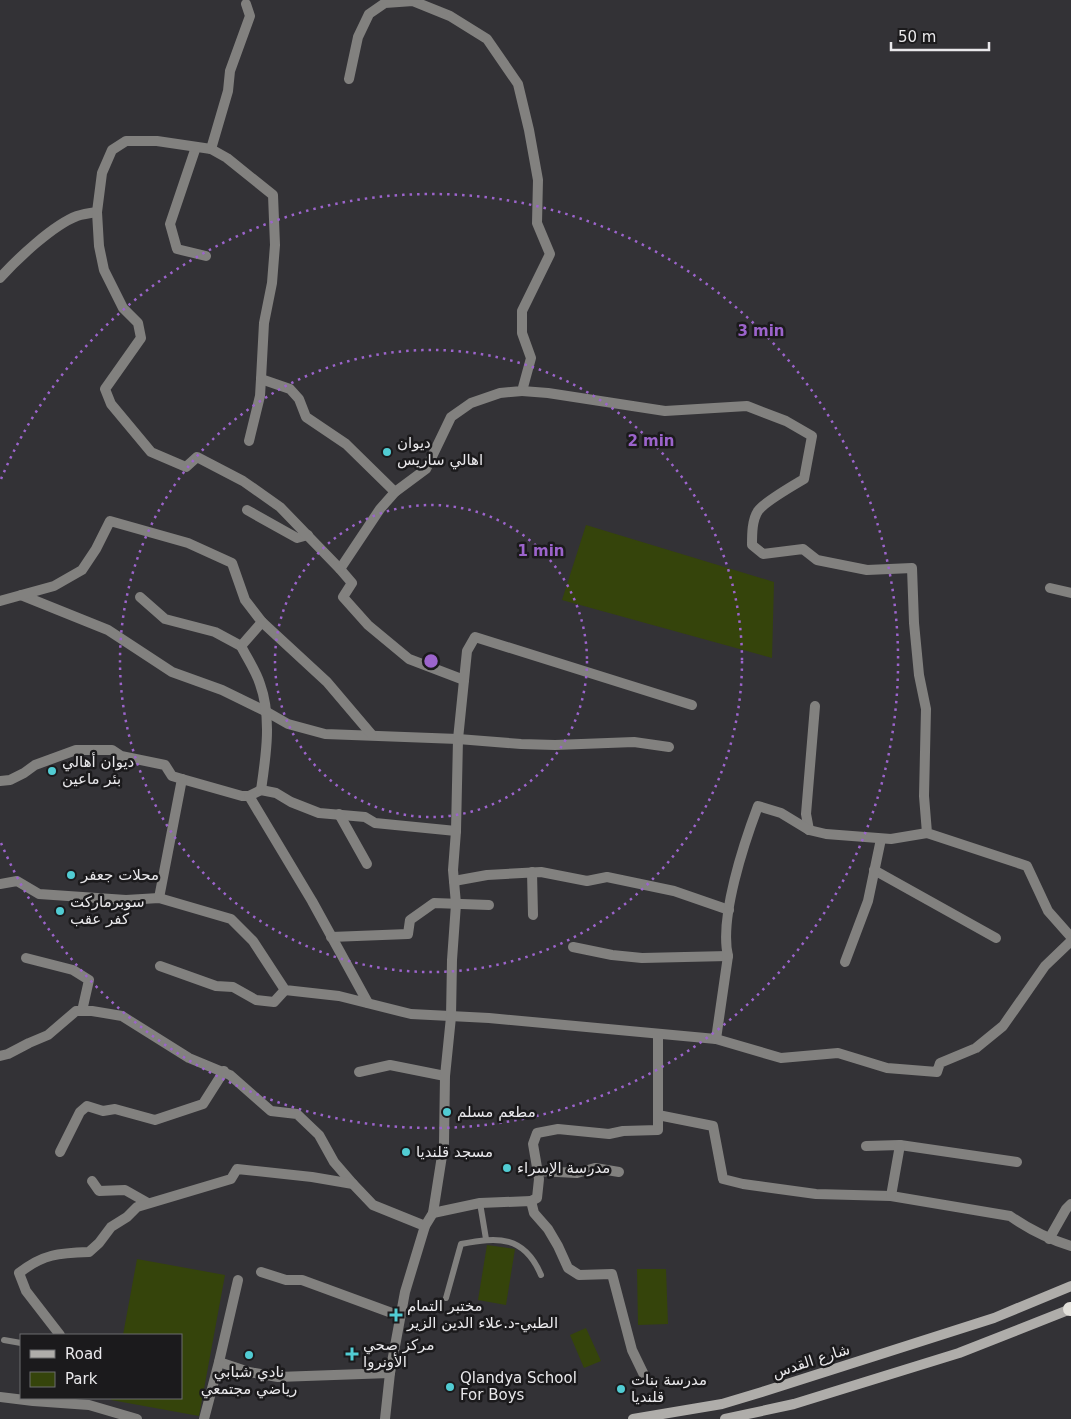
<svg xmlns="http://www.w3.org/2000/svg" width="1071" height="1419" viewBox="0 0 1071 1419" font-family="'DejaVu Sans','Noto Naskh Arabic',sans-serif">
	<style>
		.green { fill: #35440b }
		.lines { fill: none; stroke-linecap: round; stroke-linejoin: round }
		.service { stroke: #82817f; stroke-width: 6 }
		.minor { stroke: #82817f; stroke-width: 10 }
		.tertiary { stroke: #82817f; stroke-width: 10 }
		.secondary { stroke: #afadaa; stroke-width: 10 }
		.trunk { stroke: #e2e0da; stroke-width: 14 }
		.ring { fill: none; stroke: #9c64cc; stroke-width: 2.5; stroke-dasharray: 2.5 5 }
		.poi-dot { fill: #51ccd3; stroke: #1b1a1c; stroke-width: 2 }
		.labels { text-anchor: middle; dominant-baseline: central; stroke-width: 5; stroke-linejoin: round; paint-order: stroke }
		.poi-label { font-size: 15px; fill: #e9e8eb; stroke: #1b1a1c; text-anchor: start }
		.street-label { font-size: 15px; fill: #e9e8eb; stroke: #1b1a1c }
		.centre { fill: #9c64cc; stroke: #1b1a1c; stroke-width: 2.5 }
		.ring-label { font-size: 15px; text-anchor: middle; font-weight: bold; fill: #9c64cc; stroke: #1b1a1c; stroke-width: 5; stroke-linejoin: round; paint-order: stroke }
	</style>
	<rect width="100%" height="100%" fill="#333236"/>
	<!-- green -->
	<g class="green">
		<polygon points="586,525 774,582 772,658 562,600"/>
		<polygon points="487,1245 515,1249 506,1305 478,1300"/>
		<polygon points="137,1259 225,1275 199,1416 111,1400 111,1398 181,1398 181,1335 123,1335"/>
		<polygon points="637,1269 666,1269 668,1324 638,1325"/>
		<polygon points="586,1328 601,1361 584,1368 570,1335"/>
	</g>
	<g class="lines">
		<!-- service -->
		<g class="service">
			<polyline points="480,1203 486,1239"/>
			<path d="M 446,1298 L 461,1244 C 498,1237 524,1235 541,1275"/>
			<polyline points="4,1340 21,1343"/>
		</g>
		<!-- minor -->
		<g class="minor">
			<polyline points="349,79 358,37 369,14 385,3 413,1 450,16 487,39 518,84 529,130 538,180 537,223 550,254 522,311 522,333 531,358 522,391 500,393 471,403 451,417 426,469 395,492 380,509 340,569 352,583 343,597 368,625 409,659 464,680"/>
			<polyline points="196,147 170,224 177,249 206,256"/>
			<polyline points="211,149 228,91 230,71 250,16 246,4"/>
			<path d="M 0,278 C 17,259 53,225 77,216 C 83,214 90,213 97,212"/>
			<path d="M 522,391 L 548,393 L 665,411 L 747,406 L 786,421 L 812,436 L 804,479 C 794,485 764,502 758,511 C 752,520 752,534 752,545 L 763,554 L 803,549 L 817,560 L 867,570 L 912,568 L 914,623 L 919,675 L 926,709 L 924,796 L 927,833 L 1027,866 L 1048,911 L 1071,937"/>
			<polyline points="249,441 260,396 261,379"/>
			<polyline points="247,510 297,538 308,535"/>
			<polyline points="340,569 280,507 243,481 197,457 186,467 151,452 111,404 105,389 141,338 138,323 123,308 104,270 99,246 97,212 102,173 112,150 126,141 157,141 211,149 227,158 273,195 275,245 272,283 264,323 261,379 290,389 299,399 306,417 346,444 395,492"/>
			<polyline points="1050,588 1071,593"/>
			<polyline points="21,595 108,630 172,672 222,690 267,712 288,724 325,734 458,739 521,744 555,745 634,742 669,747"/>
			<polyline points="140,597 165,619 215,632 241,646"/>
			<polyline points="0,601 54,586 82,570 96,549 110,521 188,543 232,563 245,600 262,622 327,682 372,735"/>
			<polyline points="0,781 10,780 24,773 35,765 76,750 112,750 121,756 165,765 172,776 182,779 242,796 249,796 261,790 276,793 291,802 319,813 365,817 375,823 456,831"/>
			<path d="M 261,790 C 266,756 272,717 260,684 C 256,671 247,658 241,646 L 262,622"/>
			<polyline points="249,796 312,901 368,1003"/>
			<polyline points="339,814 367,864"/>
			<polyline points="809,830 806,814 815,706"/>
			<polyline points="874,870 996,938"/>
			<polyline points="532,872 533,915"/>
			<polyline points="454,881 487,875 541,872 587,881 607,877 674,891 729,910"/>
			<polyline points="0,884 17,881 39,894 126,900 159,898 231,919 253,941 285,990 339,996 411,1014 489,1018 716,1039 781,1058 838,1053 887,1068 937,1072 940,1063 976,1048 1003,1026 1045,966 1071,941"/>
			<polyline points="159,898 182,779"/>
			<polyline points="331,937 408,934 410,920 434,903 489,905"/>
			<polyline points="573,947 612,955 642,958 728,956"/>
			<polyline points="26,958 73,970 89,980 82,1011"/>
			<polyline points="845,962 868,901 881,839"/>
			<polyline points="160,966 216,986 233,987 256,1000 274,1002 285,990"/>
			<polyline points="451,1017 452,960 456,904 453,870 456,831 458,739 467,651 475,637 692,705"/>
			<path d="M 716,1039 L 728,956 C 719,918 744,843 758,806 L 781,813 L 809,830 L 826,834 L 891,839 L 927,833"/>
			<polyline points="0,1056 8,1054 29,1043 48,1035 76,1011 92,1011 122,1016 189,1058 230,1075 271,1111 297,1114 319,1135 334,1162 353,1184"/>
			<polyline points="359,1072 390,1065 445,1076"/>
			<path d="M 658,1115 L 713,1126 L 723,1179 L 743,1184 L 816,1194 L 891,1196 L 1010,1216 C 1030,1230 1048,1239 1071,1246"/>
			<polyline points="866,1146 900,1145 1017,1162"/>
			<polyline points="60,1152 80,1112 87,1106 103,1111 115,1109 155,1120 203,1104 224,1071"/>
			<polyline points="537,1171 577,1173 595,1168 619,1172"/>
			<polyline points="92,1181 99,1191 125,1190 148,1203"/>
			<polyline points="891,1196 900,1145"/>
			<polyline points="531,1201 537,1198 539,1179 533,1144 537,1133 558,1129 609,1134 623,1131 658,1130 658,1034"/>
			<polyline points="433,1213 480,1203 531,1201 534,1213 548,1229 558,1246 568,1268 579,1275 612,1274 632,1350 646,1379"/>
			<polyline points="1049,1239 1066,1209 1071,1204"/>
			<polyline points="261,1272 286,1280 302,1280 400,1316"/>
			<path d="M 60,1335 L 26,1291 L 19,1273 C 43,1254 59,1253 89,1252 L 99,1243 L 111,1227 L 127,1217 L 137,1207 L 231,1179 L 237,1169 L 312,1177 L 353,1184 L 373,1205 L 425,1226"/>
			<polyline points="219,1362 249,1372 278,1377 390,1373"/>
			<polyline points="0,1397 33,1401 89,1405 137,1419"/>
			<polyline points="204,1419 219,1362 238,1280"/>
		</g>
		<!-- tertiary -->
		<polyline class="tertiary" points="385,1419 390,1373 405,1292 425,1226 433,1213 444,1143 445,1076 451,1017"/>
		<!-- secondary -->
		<g class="secondary">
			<polyline points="633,1419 722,1404 762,1392 994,1318 1071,1286"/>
			<polyline points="725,1419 794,1404 959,1353 1071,1309"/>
		</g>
		<!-- trunk -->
		<polyline class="trunk" points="1070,1309 1071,1309"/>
	</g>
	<!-- distance rings -->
	<g class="ring">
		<circle cx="431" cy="661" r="156"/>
		<circle cx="431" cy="661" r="311"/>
		<path d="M1 479A467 467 0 1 1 1 843"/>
	</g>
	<!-- markers -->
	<g class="poi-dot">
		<circle cx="387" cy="452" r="5"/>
		<circle cx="52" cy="771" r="5"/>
		<circle cx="71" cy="875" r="5"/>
		<circle cx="60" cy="911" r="5"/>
		<circle cx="447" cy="1112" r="5"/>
		<circle cx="406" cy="1152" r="5"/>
		<circle cx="507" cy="1168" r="5"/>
		<path d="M393.5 1307.5h5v5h5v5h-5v5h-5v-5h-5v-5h5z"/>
		<path d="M349.5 1346.5h5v5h5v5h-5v5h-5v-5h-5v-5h5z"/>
		<circle cx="249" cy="1355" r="5"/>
		<circle cx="450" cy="1387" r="5"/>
		<circle cx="621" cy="1389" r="5"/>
	</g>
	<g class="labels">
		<!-- poi labels -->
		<g class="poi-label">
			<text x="397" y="443">ديوان<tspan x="397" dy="17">اهالي ساريس</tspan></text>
			<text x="62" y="762">ديوان أهالي<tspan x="62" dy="17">بئر ماعين</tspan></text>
			<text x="81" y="875">محلات جعفر</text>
			<text x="70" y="902">سوبرماركت<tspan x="70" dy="17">كفر عقب</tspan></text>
			<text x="457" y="1112">مطعم مسلم</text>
			<text x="416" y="1152">مسجد قلنديا</text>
			<text x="517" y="1168">مدرسة الإسراء</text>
			<text x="407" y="1306">مختبر التمام<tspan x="407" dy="17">الطبي-د.علاء الدين الزير</tspan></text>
			<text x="363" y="1345">مركز صحي<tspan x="363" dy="17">الأونروا</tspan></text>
			<text x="249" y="1372" text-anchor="middle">نادي شبابي<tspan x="249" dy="17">رياضي مجتمعي</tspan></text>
			<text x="460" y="1378">Qlandya School<tspan x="460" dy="17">For Boys</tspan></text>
			<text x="631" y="1380">مدرسة بنات<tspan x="631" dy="17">قلنديا</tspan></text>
		</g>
		<!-- street labels -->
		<g class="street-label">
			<text transform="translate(811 1361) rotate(-18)">شارع القدس</text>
		</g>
	</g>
	<circle cx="431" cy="661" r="8" class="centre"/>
	<g class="ring-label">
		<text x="761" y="336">3 min</text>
		<text x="651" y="446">2 min</text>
		<text x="541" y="556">1 min</text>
	</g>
	<!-- legend -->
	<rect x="20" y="1334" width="162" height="65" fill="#1b1a1c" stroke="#6d6c6f"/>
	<rect x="30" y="1350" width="25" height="8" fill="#afadaa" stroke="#6d6c6f"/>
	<text x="65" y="1359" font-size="15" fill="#e9e8eb">Road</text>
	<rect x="30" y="1372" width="25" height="15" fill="#35440b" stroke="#6d6c6f"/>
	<text x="65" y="1384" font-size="15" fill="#e9e8eb">Park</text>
	<!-- scale -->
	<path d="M891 42v8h98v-8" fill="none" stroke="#e9e8eb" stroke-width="2.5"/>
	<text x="898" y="42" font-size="15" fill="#e9e8eb" stroke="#1b1a1c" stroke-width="4" paint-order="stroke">50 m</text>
</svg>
